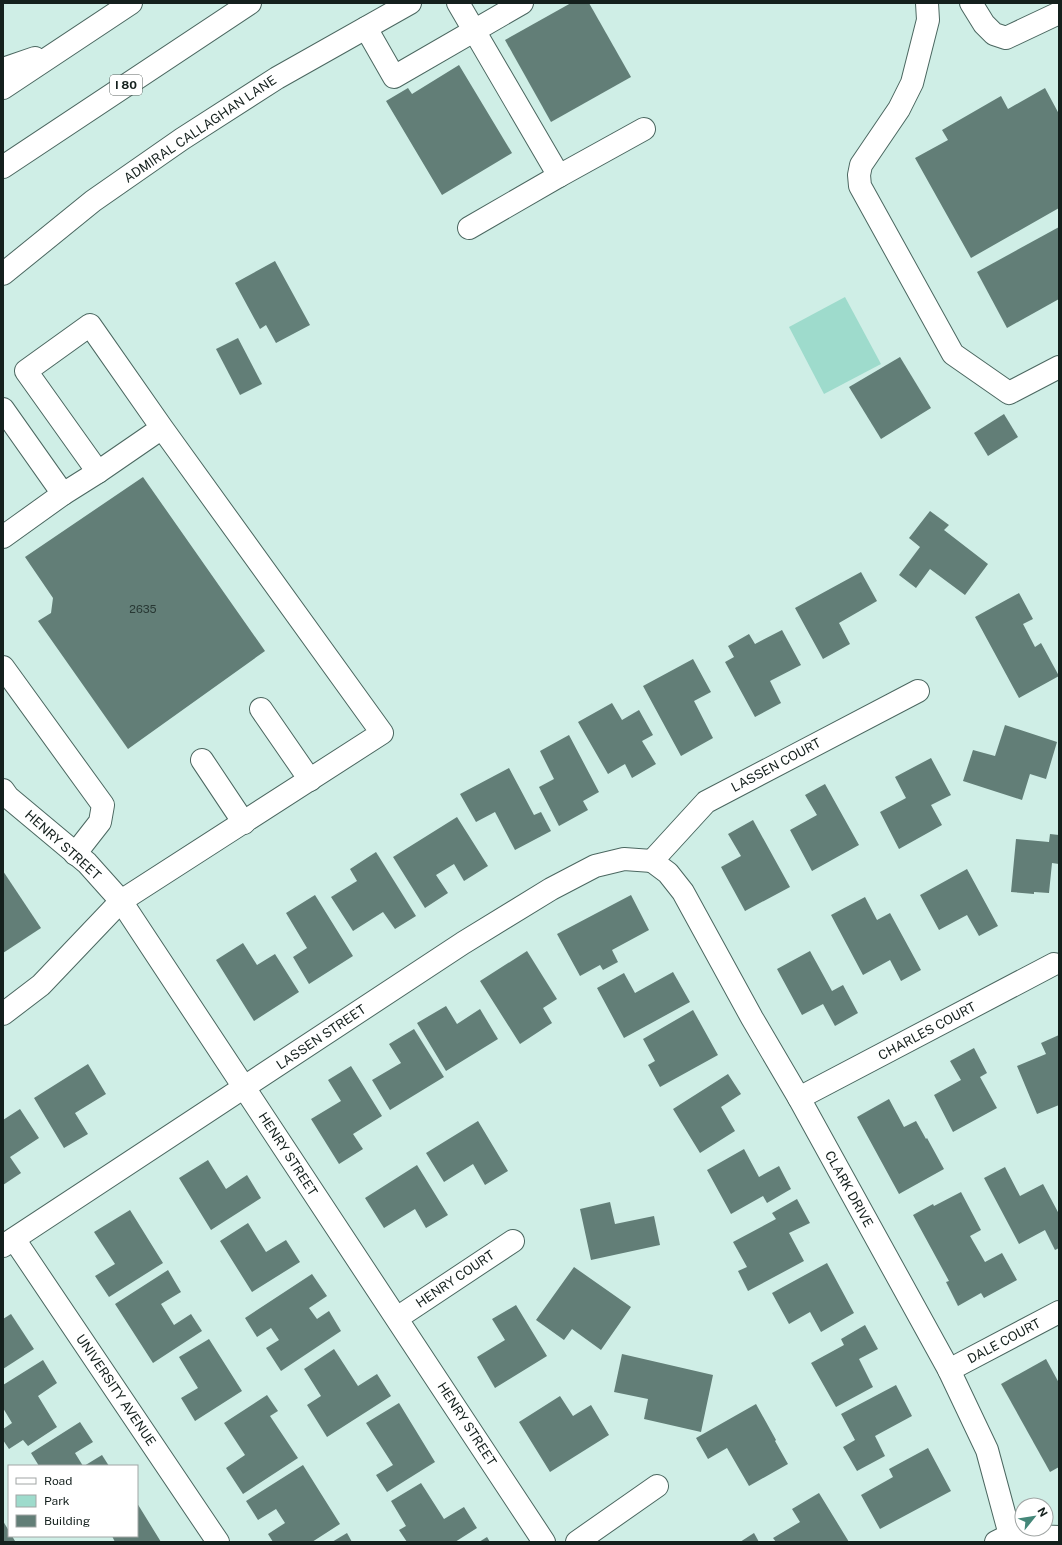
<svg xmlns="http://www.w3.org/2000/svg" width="1062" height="1545" viewBox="0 0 1062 1545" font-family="'Public Sans',sans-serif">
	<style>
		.green { fill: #9edbcc }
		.building { fill: #627e77 }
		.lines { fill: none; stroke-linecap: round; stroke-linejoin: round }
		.minor-casing { stroke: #4b6760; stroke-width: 24 }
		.highway-casing { stroke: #4b6760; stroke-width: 24 }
		.minor { stroke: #fff; stroke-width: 22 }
		.highway { stroke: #fff; stroke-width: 22 }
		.labels { text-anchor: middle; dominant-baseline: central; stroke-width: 4; stroke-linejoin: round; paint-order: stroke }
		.number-label { font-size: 11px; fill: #283834 }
		.shield { fill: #fff; stroke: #5a6361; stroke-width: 1 }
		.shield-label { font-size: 12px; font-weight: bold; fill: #14201d }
		.street-label { font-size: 13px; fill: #14201d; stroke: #fff }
	</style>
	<rect width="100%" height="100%" fill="#cfeee6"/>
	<!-- green -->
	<polygon class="green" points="845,297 881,364 824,394 789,327"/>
	<!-- building -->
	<g class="building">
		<polygon points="571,3 589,3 631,77 551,122 505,40"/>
		<polygon points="459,65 512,153 442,195 386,101 408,88 412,94"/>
		<polygon points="1045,88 1059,114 1059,208 971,258 915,158 948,140 942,130 1001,96 1008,109"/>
		<polygon points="1059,227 1059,299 1007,328 977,272"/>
		<polygon points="275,261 310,325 276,343 266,325 260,329 235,283"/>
		<polygon points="238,338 262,384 240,395 216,349"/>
		<polygon points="900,357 931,408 881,439 849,387"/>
		<polygon points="1004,414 1018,437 988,456 974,433"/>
		<polygon points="143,477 265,651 128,749 38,621 51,613 53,598 25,557"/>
		<polygon points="930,511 949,525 944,530 988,564 965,595 930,569 916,588 899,575 920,547 909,538"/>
		<polygon points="861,572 877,601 839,623 850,644 823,659 795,608"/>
		<polygon points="1019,593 1033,619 1023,624 1035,647 1041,643 1059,676 1019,698 975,617"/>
		<polygon points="782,630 801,665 770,681 781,703 755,717 725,662 734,657 728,646 749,634 755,644"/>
		<polygon points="693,659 711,692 694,701 713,738 681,756 643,686"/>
		<polygon points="612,703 622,720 639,710 653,735 642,741 656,764 632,778 625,764 608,774 578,722"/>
		<polygon points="1005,725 1057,742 1046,779 1030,774 1022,800 963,781 973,750 995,756"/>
		<polygon points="569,735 599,792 583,801 588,810 559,826 539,787 554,779 540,751"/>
		<polygon points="931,758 951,795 931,805 942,825 899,849 880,812 906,798 895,777"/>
		<polygon points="509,768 534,815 541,812 551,831 515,850 495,812 476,822 460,794"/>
		<polygon points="825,784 859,845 812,871 790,830 817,815 805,795"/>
		<polygon points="457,817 488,866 464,881 454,864 436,875 448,893 425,908 393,857"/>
		<polygon points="753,820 790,887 745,911 721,867 741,856 728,834"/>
		<polygon points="1050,834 1059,835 1059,864 1052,863 1049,893 1034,892 1034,894 1011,892 1016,839 1049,842"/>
		<polygon points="376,852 416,916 395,929 383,912 353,931 331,897 357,881 350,869"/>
		<polygon points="967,869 998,926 979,936 967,915 939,930 920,895"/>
		<polygon points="3,871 41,928 3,953"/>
		<polygon points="315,895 353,956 309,984 293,957 307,948 286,913"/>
		<polygon points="631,895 649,930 612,950 618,962 603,970 600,965 580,976 557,934"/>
		<polygon points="865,897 877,920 890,913 921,970 901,981 890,960 863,975 831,915"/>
		<polygon points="243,943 257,965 275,954 299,992 254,1021 216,960"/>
		<polygon points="527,951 557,999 543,1008 552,1023 520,1044 480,981"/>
		<polygon points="810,951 832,991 843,985 858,1013 835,1026 823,1004 802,1015 777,969"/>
		<polygon points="673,972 690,1002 624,1038 597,988 624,973 635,993"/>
		<polygon points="446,1006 457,1024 480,1009 498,1039 446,1071 417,1023"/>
		<polygon points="693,1010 718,1055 660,1087 648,1065 655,1061 643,1039"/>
		<polygon points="414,1029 444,1077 390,1110 372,1080 401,1063 389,1044"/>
		<polygon points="1059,1035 1059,1105 1037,1114 1017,1066 1046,1054 1041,1043"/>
		<polygon points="974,1048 987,1073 980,1077 997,1108 953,1132 934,1095 961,1080 950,1061"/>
		<polygon points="88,1064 106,1094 75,1113 88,1134 64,1148 34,1098"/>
		<polygon points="351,1066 382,1116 353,1134 363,1149 339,1164 311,1119 341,1101 328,1080"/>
		<polygon points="728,1074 741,1094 721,1107 735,1131 700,1153 673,1109"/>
		<polygon points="889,1099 904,1127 916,1121 926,1139 927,1138 944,1169 899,1194 857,1117"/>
		<polygon points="20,1109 39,1138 10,1157 21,1173 3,1185 3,1120"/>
		<polygon points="478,1121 508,1171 485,1185 473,1164 444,1182 426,1153"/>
		<polygon points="744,1149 759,1177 779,1166 791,1189 767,1203 763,1196 731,1214 707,1170"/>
		<polygon points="208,1160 226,1189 247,1175 261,1198 211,1230 179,1178"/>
		<polygon points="417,1165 448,1215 426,1228 415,1209 384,1228 365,1198"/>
		<polygon points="1005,1167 1020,1196 1043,1184 1059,1214 1059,1248 1055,1250 1045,1230 1019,1244 984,1178"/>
		<polygon points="961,1192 981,1230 970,1236 985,1262 1002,1253 1017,1280 984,1298 981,1293 958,1306 946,1282 949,1281 913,1215 933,1204 934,1206"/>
		<polygon points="797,1199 810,1223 789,1233 804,1261 748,1291 738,1271 747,1267 733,1242 776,1219 772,1213"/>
		<polygon points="610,1202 615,1224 654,1216 660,1245 591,1260 580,1209"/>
		<polygon points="130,1210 163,1263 109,1297 95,1276 115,1264 94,1232"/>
		<polygon points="248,1223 266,1252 286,1240 300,1262 252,1292 220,1241"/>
		<polygon points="827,1263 854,1313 821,1332 810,1312 789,1324 772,1293"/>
		<polygon points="574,1267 631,1307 601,1350 572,1329 564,1340 536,1320"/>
		<polygon points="168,1270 181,1292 161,1304 174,1325 191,1314 202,1331 153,1363 115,1304"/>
		<polygon points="312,1274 327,1296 309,1308 317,1319 329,1311 341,1331 281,1371 266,1348 279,1340 271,1328 257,1337 245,1318"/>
		<polygon points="516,1305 547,1356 495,1388 477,1357 505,1340 492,1319"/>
		<polygon points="11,1314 34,1349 3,1369 3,1319"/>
		<polygon points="865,1325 878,1349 859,1359 873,1387 836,1407 811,1363 844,1345 841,1339"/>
		<polygon points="209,1339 242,1391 195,1421 181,1398 198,1388 179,1357"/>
		<polygon points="334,1349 358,1386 377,1374 391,1396 327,1437 307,1405 321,1396 304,1369"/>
		<polygon points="622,1354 713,1375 701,1432 644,1419 648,1399 614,1392"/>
		<polygon points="1046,1359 1059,1383 1059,1467 1050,1472 1001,1384"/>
		<polygon points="43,1360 57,1383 38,1396 57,1427 28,1446 23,1440 9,1449 3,1440 3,1429 12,1423 3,1408 3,1385"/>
		<polygon points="896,1385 912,1416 875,1436 885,1456 857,1471 843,1447 855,1440 841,1414"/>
		<polygon points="267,1395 278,1411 270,1416 298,1458 243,1494 226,1468 245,1455 224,1423"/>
		<polygon points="560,1396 573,1416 591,1405 609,1435 550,1472 519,1422"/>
		<polygon points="399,1403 435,1462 387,1492 376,1475 393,1465 366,1423"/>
		<polygon points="756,1404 776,1440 775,1441 788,1464 749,1486 727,1448 708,1459 696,1438"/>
		<polygon points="80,1422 93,1442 75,1453 83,1466 39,1466 31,1453"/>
		<polygon points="928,1448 951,1491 880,1529 861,1495 893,1477 889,1469"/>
		<polygon points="102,1455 109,1466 84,1466"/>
		<polygon points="303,1465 340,1524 312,1542 273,1542 268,1534 285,1523 276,1509 258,1520 246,1501"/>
		<polygon points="421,1483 444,1519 464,1507 477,1528 455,1542 407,1542 399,1530 406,1526 391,1501"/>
		<polygon points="819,1493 849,1542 776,1542 773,1538 800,1522 792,1509"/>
		<polygon points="137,1503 161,1542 115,1542 112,1536 137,1536"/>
		<polygon points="3,1521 9,1531 9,1536 12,1536 15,1541 13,1542 3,1542"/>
		<polygon points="347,1533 352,1542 332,1542"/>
		<polygon points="754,1533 759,1542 740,1542"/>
		<polygon points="487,1537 490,1542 479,1542"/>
	</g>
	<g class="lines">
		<!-- minor casing -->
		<g class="minor-casing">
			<g id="minor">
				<polyline points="458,3 559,176 644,129"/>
				<polyline points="927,3 928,20 912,83 899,109 861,165 859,175 860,186 953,354 1009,393 1059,367"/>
				<polyline points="971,3 984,24 994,34 1006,38 1059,13"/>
				<polyline points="366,28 394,77 522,3"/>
				<polyline points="469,228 559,176"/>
				<polyline points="3,274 93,201 182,139 277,78 410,3"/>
				<polyline points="3,409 63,494 3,537"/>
				<polyline points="63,494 98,472"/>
				<polyline points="3,667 103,805 100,822 75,854"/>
				<polyline points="261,709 310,780"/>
				<polyline points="202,760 244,823"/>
				<polyline points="3,790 8,797 87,863 121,901 544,1542"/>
				<polyline points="652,861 668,873 683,892 752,1018 799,1098 949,1370 987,1450 1010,1535"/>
				<polyline points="652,861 706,802 918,691"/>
				<polyline points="3,1014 41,985 121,901 382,733 162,428 90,325 26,371 98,472 162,428"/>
				<polyline points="799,1098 1054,964"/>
				<polyline points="14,1239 218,1542"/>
				<polyline points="3,1246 463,943 551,889 595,866 624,859 652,861"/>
				<polyline points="397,1318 513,1241"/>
				<polyline points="949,1370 1059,1312"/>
				<polyline points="577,1542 657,1486"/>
				<polyline points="996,1542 1010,1535 1059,1537"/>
			</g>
		</g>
		<!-- highway casing -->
		<g class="highway-casing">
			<g id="highway">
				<polyline points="3,69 35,58"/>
				<polyline points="3,88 131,3"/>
				<polyline points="3,167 250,3"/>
			</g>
		</g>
		<!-- minor -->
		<use href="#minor" class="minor"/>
		<!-- highway -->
		<use href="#highway" class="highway"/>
	</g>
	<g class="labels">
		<!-- number labels -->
		<g class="number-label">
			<text x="143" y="609">2635</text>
		</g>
		<!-- shield labels -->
		<rect class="shield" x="110" y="75" width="32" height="20" rx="3"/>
		<g class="shield-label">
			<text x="126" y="85">I 80</text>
		</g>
		<!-- street labels -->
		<g class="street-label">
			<text transform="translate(200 129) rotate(-34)">ADMIRAL CALLAGHAN LANE</text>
			<text transform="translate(776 765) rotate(-28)">LASSEN COURT</text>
			<text transform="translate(63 845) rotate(42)">HENRY STREET</text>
			<text transform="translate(927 1031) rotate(-28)">CHARLES COURT</text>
			<text transform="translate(321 1037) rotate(-34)">LASSEN STREET</text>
			<text transform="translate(288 1154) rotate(57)">HENRY STREET</text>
			<text transform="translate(849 1189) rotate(61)">CLARK DRIVE</text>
			<text transform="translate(455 1279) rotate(-34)">HENRY COURT</text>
			<text transform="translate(1004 1341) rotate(-28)">DALE COURT</text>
			<text transform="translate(116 1390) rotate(56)">UNIVERSITY AVENUE</text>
			<text transform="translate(467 1424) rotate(57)">HENRY STREET</text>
		</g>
	</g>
	<!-- border -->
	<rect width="1062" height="1545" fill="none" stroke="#14201d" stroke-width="8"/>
	<!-- legend -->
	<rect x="8" y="1465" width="130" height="72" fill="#ffffff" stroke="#a1a6a5"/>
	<rect x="16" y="1478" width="20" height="6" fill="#ffffff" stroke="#a1a6a5"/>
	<text x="44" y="1485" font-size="12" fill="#14201d">Road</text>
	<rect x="16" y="1495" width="20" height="12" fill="#9edbcc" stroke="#a1a6a5"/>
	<text x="44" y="1505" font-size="12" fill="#14201d">Park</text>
	<rect x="16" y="1515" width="20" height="12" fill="#627e77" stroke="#a1a6a5"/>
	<text x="44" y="1525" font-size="12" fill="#14201d">Building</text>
	<!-- north arrow -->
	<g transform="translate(1034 1517) rotate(60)"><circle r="19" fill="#ffffff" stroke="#a1a6a5"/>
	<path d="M0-3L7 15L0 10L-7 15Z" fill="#448779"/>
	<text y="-6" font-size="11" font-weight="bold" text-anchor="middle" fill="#14201d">N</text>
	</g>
</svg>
